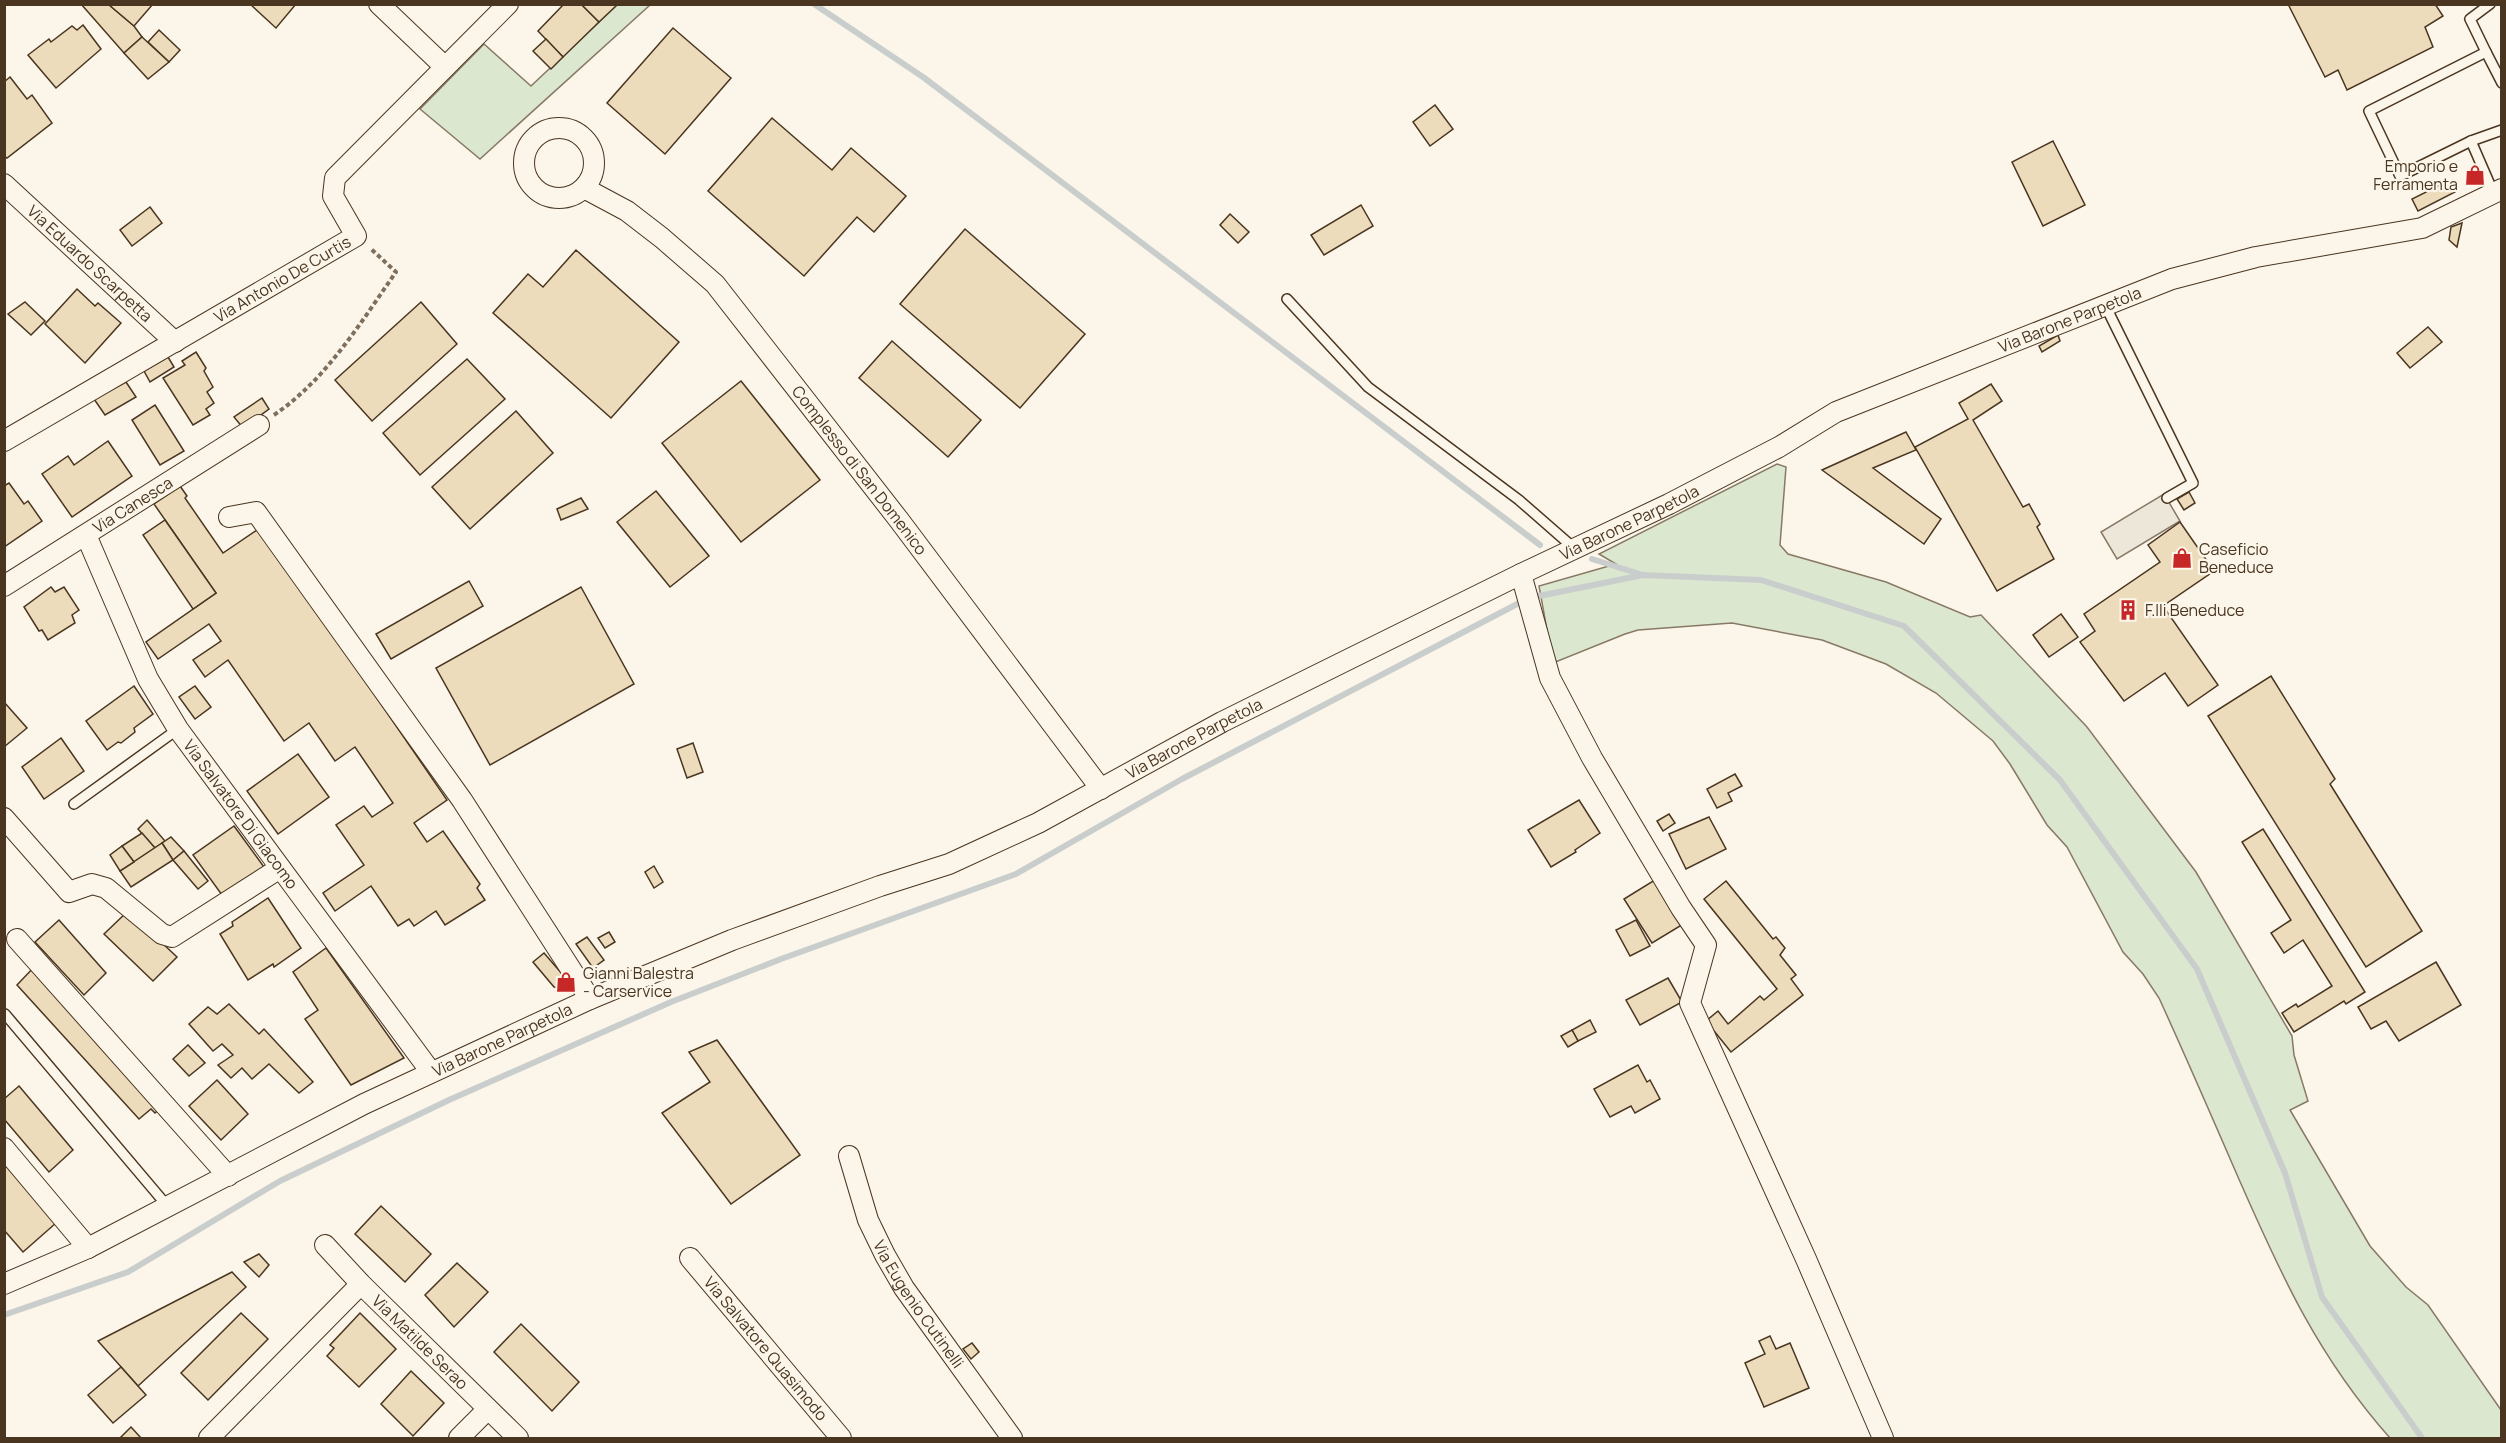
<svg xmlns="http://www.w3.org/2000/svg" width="2506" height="1443" viewBox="0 0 2506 1443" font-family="Manrope,sans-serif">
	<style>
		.green { fill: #dce7d0; stroke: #887966; stroke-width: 1.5 }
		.parking { fill: #ede7d9; stroke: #887966; stroke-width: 1.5 }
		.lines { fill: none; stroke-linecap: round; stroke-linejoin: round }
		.stream { stroke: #c9cecd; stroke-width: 6 }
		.building { fill: #ecdcbc; stroke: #4a3520; stroke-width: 1.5 }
		.service-casing { stroke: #4a3520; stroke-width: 12 }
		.minor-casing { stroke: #4a3520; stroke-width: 22 }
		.path { stroke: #7f6f5c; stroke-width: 4; stroke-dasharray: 4.5 3; stroke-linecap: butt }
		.service { stroke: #fbf6e9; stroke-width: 9 }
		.minor { stroke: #fbf6e9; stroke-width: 20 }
		.labels { text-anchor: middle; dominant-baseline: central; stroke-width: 4.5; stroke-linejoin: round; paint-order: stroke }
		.poi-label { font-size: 16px; fill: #4a3520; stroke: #fbf6e9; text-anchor: start }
		.street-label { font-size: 16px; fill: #4a3520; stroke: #fbf6e9 }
	</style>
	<rect width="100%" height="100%" fill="#fbf6e9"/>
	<!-- green -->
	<g class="green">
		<polygon points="617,5 650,5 480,159 420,109 484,44 531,86"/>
		<path d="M 1777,464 L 1786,467 L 1780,545 L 1788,554 L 1886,582 L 1970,617 L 1981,615 L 2087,727 L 2196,872 L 2292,1036 L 2294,1055 L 2308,1101 L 2290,1110 L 2370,1246 L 2406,1287 L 2428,1305 L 2501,1410 L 2501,1438 L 2390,1438 C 2318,1357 2281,1275 2238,1177 C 2212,1117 2186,1057 2159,998 L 2143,974 L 2123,952 L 2067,847 L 2047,825 L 2010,764 L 1993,741 L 1936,693 L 1886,664 L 1822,640 L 1732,623 L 1638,630 L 1625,634 L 1553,663 L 1539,586 L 1616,564 L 1599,554 Z"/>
	</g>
	<!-- parking -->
	<polygon class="parking" points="2164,494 2180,521 2117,559 2101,532"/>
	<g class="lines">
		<!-- stream -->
		<g class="stream">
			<polyline points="814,4 923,77 1540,545"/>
			<polyline points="1592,559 1643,575"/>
			<polyline points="1539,596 1643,575 1761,580 1904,626 2060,780 2197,969 2285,1173 2322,1297 2422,1438"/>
			<polyline points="4,1315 128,1272 280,1181 449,1100 671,1002 781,959 1016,874 1182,779 1521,602"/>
		</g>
	</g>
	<!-- building -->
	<g class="building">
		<polygon points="81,4 108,4 134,26 142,37 124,53"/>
		<polygon points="108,4 153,4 134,26"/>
		<polygon points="250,4 296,4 276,28"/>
		<polygon points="564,4 581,4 599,22 563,57 538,31"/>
		<polygon points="581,4 617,4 617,5 599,22"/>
		<polygon points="2288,4 2435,4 2443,16 2425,27 2433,47 2347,90 2338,70 2325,77"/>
		<polygon points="83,25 101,49 56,88 28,55 49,39 51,42 72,26 77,30"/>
		<polygon points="673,28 731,78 665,154 607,103"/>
		<polygon points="159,30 180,50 169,62 148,42"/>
		<polygon points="142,37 169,62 148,79 124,53"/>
		<polygon points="546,39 563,57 551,69 533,51"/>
		<polygon points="10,77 27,99 32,95 52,123 7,158 4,156 4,82"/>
		<polygon points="1435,105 1453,129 1430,146 1413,122"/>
		<polygon points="772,118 832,170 851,148 906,196 874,232 857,217 804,276 708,191"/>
		<polygon points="2053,141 2085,205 2043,226 2012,162"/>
		<polygon points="2448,181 2455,192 2418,211 2412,199"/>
		<polygon points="1361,205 1373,226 1324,255 1311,235"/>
		<polygon points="150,207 162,223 132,246 120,230"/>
		<polygon points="1230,214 1249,232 1238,243 1220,225"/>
		<polygon points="2462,223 2457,247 2449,240 2451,227"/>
		<polygon points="965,229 1085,334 1020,408 900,304"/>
		<polygon points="576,250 679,342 611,418 493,313 528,274 543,287"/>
		<polygon points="77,289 95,306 98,303 121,323 85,363 45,324"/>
		<polygon points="25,302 45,321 31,335 8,314"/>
		<polygon points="421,302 457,344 372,421 335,380"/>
		<polygon points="2428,327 2442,342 2410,368 2397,353"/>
		<polygon points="2058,335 2060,341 2042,352 2039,346"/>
		<polygon points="892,341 981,420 948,457 859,378"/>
		<polygon points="196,352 206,368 204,371 213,387 207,392 214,403 206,409 210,415 193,425 163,378 185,365 182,361"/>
		<polygon points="168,357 174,367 150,382 144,371"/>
		<polygon points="467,359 505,399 420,475 383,433"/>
		<polygon points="741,381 820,480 741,542 662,443"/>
		<polygon points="126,382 136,397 105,415 94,399"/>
		<polygon points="1991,384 2002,401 1973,420 2023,507 2029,504 2040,524 2037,527 2054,559 1997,591 1915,447 1968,419 1959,403"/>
		<polygon points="262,398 269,409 243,428 234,417"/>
		<polygon points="155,405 184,451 160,465 132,420"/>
		<polygon points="516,411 553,453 470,529 432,487"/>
		<polygon points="1906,432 1916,450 1873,468 1941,519 1924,544 1822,470"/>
		<polygon points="108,441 132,476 72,517 42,474 68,456 74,465"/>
		<polygon points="9,483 24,504 28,501 42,521 4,547 4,486"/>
		<polygon points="180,486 187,496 185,498 223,553 260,528 447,800 414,823 427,842 443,831 480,884 477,888 485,900 445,925 436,911 414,926 409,919 398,926 371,886 335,911 323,893 364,865 336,825 364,806 372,817 393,803 355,747 335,761 309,723 284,741 228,660 205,677 193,660 221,641 209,624 158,659 146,642 216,593 154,504"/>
		<polygon points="656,491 709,556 670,587 617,522"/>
		<polygon points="2189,492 2195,503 2184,510 2177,499"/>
		<polygon points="581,498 588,509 561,520 557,509"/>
		<polygon points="165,520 216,593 193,609 143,535"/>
		<polygon points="2180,522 2214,571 2163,606 2218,685 2188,706 2165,673 2124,701 2080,642 2095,631 2084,614 2160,562 2148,545"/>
		<polygon points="469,581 483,606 391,659 376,634"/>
		<polygon points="51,587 55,592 64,587 79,610 72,615 75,623 48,640 42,630 39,631 24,607"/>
		<polygon points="581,587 634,684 490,765 436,668"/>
		<polygon points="2061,614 2078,637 2049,657 2033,635"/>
		<polygon points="2271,676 2335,779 2330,784 2422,931 2366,967 2208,716"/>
		<polygon points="134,686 153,714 134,728 135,732 121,743 118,742 107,750 86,721"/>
		<polygon points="195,686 211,707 195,719 179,697"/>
		<polygon points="4,702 27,728 4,747"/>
		<polygon points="61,738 84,771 44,799 22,767"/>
		<polygon points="693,743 703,772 687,778 677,749"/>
		<polygon points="298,754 329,797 278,834 247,791"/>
		<polygon points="1735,774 1742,786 1728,793 1732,801 1717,808 1707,789"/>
		<polygon points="1579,800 1600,833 1575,850 1576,852 1551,867 1528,830"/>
		<polygon points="1669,814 1675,823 1663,831 1657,821"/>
		<polygon points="1709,817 1726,849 1686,869 1669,834"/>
		<polygon points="147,820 165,841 155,848 138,829"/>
		<polygon points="234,826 264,867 222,895 193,855"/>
		<polygon points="2263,829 2365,992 2346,1004 2344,1001 2294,1032 2282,1013 2296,1004 2298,1007 2332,986 2303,940 2284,953 2271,933 2291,920 2242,842"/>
		<polygon points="142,833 155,848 134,862 122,846"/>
		<polygon points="171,837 184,851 173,860 162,843"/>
		<polygon points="162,843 173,860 131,887 120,871"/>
		<polygon points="122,846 134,862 120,871 110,855"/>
		<polygon points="184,851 208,881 198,889 173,860"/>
		<polygon points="654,866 663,882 654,888 645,872"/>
		<polygon points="1658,878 1685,923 1652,943 1624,899"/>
		<polygon points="1726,881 1773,939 1776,937 1785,948 1780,955 1796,975 1791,979 1803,995 1731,1052 1706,1021 1718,1011 1728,1024 1760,996 1764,1000 1777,989 1704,899"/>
		<polygon points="268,898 301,948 274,967 273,964 248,980 220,934 233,926 232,922"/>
		<polygon points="128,911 177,957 153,981 104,934"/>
		<polygon points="59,920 106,973 84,995 35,942"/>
		<polygon points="1636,920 1650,946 1630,956 1616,930"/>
		<polygon points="609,932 615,942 605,948 598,938"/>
		<polygon points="587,937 604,960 593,968 576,944"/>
		<polygon points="326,948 404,1058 351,1085 305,1019 318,1010 293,972"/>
		<polygon points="544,953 563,975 561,988 554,987 533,962"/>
		<polygon points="2436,962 2461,1005 2399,1041 2386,1021 2371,1029 2358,1007"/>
		<polygon points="35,966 163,1106 155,1113 151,1109 139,1119 17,985"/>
		<polygon points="1668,978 1682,1002 1640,1025 1626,1000"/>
		<polygon points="229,1004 259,1034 264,1029 313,1082 299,1093 269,1064 252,1079 242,1068 231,1078 218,1065 233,1055 222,1044 213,1051 189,1024 208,1007 217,1014"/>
		<polygon points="1590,1020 1596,1032 1578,1041 1572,1030"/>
		<polygon points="1572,1030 1578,1041 1568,1047 1561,1036"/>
		<polygon points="717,1040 800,1155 731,1204 662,1113 710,1082 689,1052"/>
		<polygon points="188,1045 205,1063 189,1076 173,1059"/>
		<polygon points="1638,1065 1647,1082 1650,1080 1660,1099 1635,1113 1631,1106 1610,1117 1594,1089"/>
		<polygon points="217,1080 248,1114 221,1140 189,1106"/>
		<polygon points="19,1086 73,1150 49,1172 4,1119 4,1099"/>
		<polygon points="4,1163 56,1223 23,1252 4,1230"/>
		<polygon points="381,1206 431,1254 405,1282 355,1234"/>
		<polygon points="259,1254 269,1265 259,1277 244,1262"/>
		<polygon points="457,1263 488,1292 454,1327 425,1295"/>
		<polygon points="232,1272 246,1287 138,1386 98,1341"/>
		<polygon points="241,1313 268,1339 208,1400 181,1373"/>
		<polygon points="360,1313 396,1349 359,1387 327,1356 334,1348 330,1345"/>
		<polygon points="521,1324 579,1382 552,1411 494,1352"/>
		<polygon points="1770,1336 1776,1349 1790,1343 1809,1388 1764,1407 1745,1363 1765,1354 1759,1341"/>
		<polygon points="972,1343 979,1352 971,1359 963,1349"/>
		<polygon points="121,1367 146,1395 113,1423 88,1395"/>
		<polygon points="411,1371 444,1403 413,1436 381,1404"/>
		<polygon points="131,1427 141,1438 120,1438"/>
	</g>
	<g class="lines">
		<!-- service casing -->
		<g class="service-casing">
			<g id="service">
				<polyline points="2486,52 2470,19 2490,4"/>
				<polyline points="2502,83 2486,52 2369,111 2400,176 2471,141 2502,130"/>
				<polyline points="2471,141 2494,194"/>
				<polyline points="1287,299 1368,387 1519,500 1575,549"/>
				<polyline points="2105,305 2193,483 2167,498"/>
				<polyline points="74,804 178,729"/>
				<polyline points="5,1014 169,1208"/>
			</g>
		</g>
		<!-- minor casing -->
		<g class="minor-casing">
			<g id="minor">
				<polyline points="379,4 445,67"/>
				<circle cx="559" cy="163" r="35"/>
				<path id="s1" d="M 4,184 L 175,342"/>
				<path id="s2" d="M 584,188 L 627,211 L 662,238 L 715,284 L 899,520 L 1101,789"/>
				<path id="s3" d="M 4,441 L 356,236 L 333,196 L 335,178 L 508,4"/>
				<polyline points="229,517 256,512 462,800 590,999"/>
				<path id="s4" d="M 86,535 L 148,679 L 178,729 L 431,1072"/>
				<polyline points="1521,574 1550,678 1592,758 1681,908 1706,945 1690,1003 1806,1259 1883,1438"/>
				<path id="s5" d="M 4,586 L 259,425"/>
				<polyline points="4,818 69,892 92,884 106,888 162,934 172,937 280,868"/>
				<polyline points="17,939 228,1176"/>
				<polyline points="4,1148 88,1248"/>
				<path id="s6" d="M 849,1156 L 868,1220 L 885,1255 L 904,1288 L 1012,1438"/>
				<path id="s7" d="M 325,1245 L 361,1284 L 518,1438"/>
				<path id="s8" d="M 690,1258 L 841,1438"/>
				<path id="s9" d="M 4,1284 L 88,1248 L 364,1104 L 590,999 L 732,940 L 880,886 L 949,864 L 1038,823 L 1222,722 L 1521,574 L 1669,504 L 1779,447 L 1836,412 L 2172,279 L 2256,257 L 2422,228 L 2502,189"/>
				<polyline points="209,1438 361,1284"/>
				<polyline points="459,1438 488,1409"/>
			</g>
		</g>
		<!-- path -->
		<path class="path" d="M 274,415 C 326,380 361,322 396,272 L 370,248"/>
		<!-- service -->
		<use href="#service" class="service"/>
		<!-- minor -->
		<use href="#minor" class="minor"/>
	</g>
	<!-- icons -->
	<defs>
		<g id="shop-bare" transform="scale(1.62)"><path d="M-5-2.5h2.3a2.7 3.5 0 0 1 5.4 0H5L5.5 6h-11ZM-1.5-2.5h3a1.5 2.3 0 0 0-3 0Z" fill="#c62828" stroke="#fbf6e9" stroke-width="2.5" paint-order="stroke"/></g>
		<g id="building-bare" transform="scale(1.62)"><path d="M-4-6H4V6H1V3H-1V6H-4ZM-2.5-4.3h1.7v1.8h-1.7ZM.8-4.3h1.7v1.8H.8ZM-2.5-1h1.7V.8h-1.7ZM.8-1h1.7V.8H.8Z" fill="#c62828" stroke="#fbf6e9" stroke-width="2.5" paint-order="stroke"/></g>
	</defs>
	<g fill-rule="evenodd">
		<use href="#shop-bare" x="2475" y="175"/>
		<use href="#shop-bare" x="2182" y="558"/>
		<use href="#building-bare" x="2128" y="610"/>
		<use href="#shop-bare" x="566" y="982"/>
	</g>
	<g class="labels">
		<!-- poi labels -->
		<g class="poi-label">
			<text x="2458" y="166" text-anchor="end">Emporio e<tspan x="2458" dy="18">Ferramenta</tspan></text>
			<text x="2199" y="549">Caseficio<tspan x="2199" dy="18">Beneduce</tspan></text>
			<text x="2145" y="610">F.lli Beneduce</text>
			<text x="583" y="973">Gianni Balestra<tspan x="583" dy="18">- Carservice</tspan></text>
		</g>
		<!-- street labels -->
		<g class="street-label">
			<text stroke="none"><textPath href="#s1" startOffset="117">Via Eduardo Scarpetta</textPath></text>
			<text stroke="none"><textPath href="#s3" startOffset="322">Via Antonio De Curtis</textPath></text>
			<text stroke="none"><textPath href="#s9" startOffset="2283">Via Barone Parpetola</textPath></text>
			<text stroke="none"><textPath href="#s2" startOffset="399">Complesso di San Domenico</textPath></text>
			<text stroke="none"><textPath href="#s5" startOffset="152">Via Canesca</textPath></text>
			<text stroke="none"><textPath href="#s9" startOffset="1797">Via Barone Parpetola</textPath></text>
			<text stroke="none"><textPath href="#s9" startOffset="1311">Via Barone Parpetola</textPath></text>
			<text stroke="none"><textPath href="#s4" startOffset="321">Via Salvatore Di Giacomo</textPath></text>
			<text stroke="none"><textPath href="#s9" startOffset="555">Via Barone Parpetola</textPath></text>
			<text stroke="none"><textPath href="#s6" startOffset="165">Via Eugenio Cutinelli</textPath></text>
			<text stroke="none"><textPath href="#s7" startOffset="136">Via Matilde Serao</textPath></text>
			<text stroke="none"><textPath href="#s8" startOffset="118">Via Salvatore Quasimodo</textPath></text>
		</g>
	</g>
	<!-- border -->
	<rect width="2506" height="1443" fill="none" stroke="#4a3520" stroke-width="12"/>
</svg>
